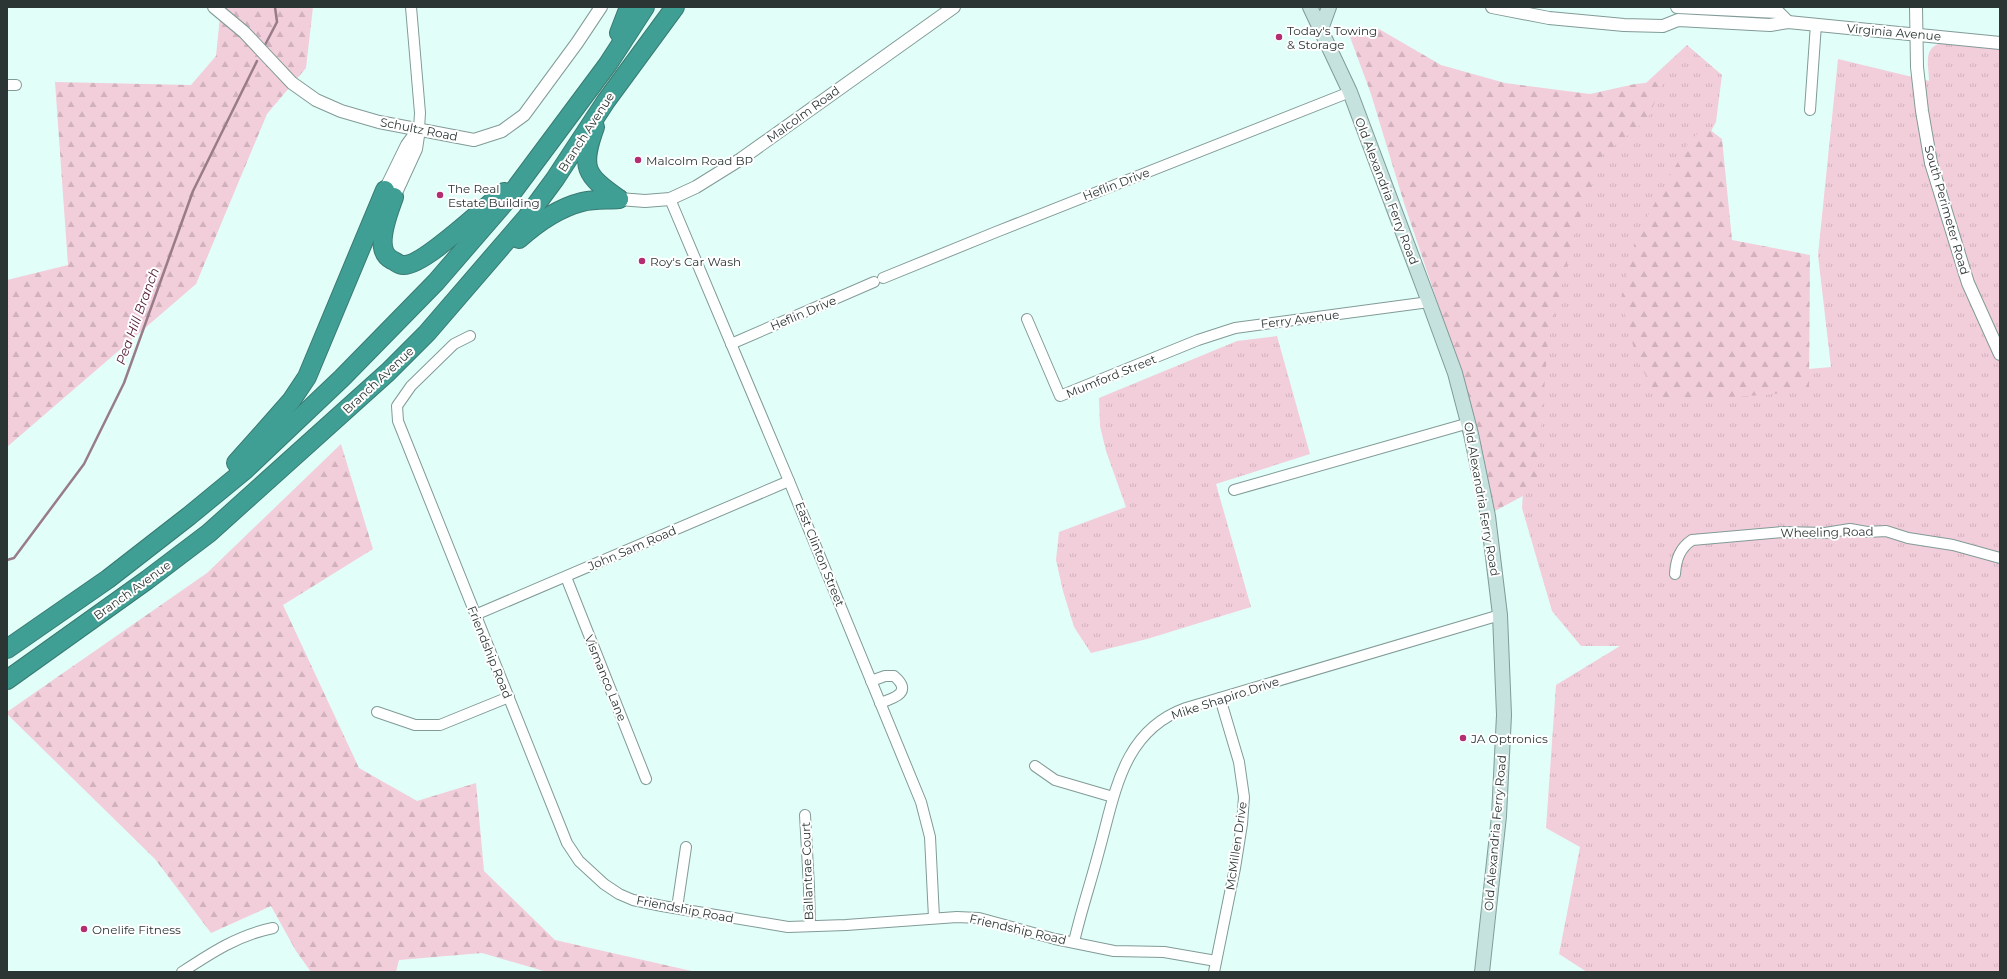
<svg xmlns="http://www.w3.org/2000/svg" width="2007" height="979" viewBox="0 0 2007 979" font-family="Montserrat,sans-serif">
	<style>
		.grass { fill: url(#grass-tufts) }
		.forest { fill: url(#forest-firs) }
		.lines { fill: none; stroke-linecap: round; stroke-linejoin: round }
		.stream { stroke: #987c87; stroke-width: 2.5 }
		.minor-casing { stroke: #819b97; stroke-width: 12 }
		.tertiary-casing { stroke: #819b97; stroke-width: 14 }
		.secondary-casing { stroke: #819b97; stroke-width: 16 }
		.motorway-casing { stroke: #397a72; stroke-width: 20 }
		.minor { stroke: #fff; stroke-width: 10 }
		.tertiary { stroke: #fff; stroke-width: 12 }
		.secondary { stroke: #c6e2df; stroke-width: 14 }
		.motorway { stroke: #409f94; stroke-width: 18 }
		.poi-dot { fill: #b32d71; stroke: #fff; stroke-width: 1.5 }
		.labels { text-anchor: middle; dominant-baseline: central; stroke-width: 4; stroke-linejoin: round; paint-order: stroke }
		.poi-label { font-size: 12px; fill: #2b3634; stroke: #fff; text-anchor: start }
		.street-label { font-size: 12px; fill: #2b3634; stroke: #fff }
		.water-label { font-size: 13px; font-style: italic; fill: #531c35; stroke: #fff }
	</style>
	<defs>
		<pattern id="grass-tufts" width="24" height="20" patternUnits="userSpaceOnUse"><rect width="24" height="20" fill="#f2cdda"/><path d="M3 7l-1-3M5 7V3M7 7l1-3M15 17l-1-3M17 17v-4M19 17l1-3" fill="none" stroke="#d0b1bc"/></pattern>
		<pattern id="forest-firs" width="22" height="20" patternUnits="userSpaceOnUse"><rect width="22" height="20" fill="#f2cdda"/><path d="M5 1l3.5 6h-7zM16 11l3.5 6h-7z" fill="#d0b1bc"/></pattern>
	</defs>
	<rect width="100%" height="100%" fill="#e2fef9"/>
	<!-- grass -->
	<g class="grass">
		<path d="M 1942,43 L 2000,49 L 2000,972 L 1587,972 L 1559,954 L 1580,847 L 1546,828 L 1556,685 L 1620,646 L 1581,646 L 1552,611 L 1522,508 L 1531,371 L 1606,120 L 1687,45 L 1722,75 L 1716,122 L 1668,211 L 1763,373 L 1831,367 L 1818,255 L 1838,59 L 1929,81 C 1929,66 1922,47 1942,43 Z"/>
		<polygon points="1277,336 1310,454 1216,484 1251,607 1147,639 1091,653 1074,627 1063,591 1056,560 1059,532 1126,507 1106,451 1100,426 1099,398 1237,341"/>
	</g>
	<!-- forest -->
	<g class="forest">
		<polygon points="221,7 313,7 306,68 267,114 196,284 7,447 7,280 68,265 55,82 191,85 216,56"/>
		<polygon points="1379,29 1441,65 1505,83 1590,94 1635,84 1664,81 1647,120 1602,156 1574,235 1548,342 1536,489 1495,511 1467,390 1404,203 1371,94 1350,37"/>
		<polygon points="1705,126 1722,139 1732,240 1810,255 1809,390 1763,395 1660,401 1637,360 1621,299 1637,235 1689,142"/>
		<polygon points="341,444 373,549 283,605 359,768 417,801 476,783 484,871 555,940 696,972 547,972 482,953 399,960 396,972 311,972 296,951 271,906 211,933 155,859 7,714 7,712 207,573"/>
	</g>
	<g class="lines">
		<!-- stream -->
		<g class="stream">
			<polyline points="265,45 277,22 275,7"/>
			<polyline points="7,560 14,558 84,464 124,383 193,191 257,61"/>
		</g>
		<!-- minor casing -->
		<g class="minor-casing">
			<g id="minor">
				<polyline points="411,7 420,113 419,129"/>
				<polyline points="7,85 16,85"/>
				<polyline points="1810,110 1816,24"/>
				<polyline points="670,199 789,481 921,802 930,837 934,918"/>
				<polyline points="883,278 996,232 1350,92"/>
				<polyline points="1027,319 1060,396 1198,340 1235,328 1429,302"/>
				<polyline points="470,336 454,344 411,386 397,406 398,421 567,843 579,861 604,884 619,894 633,900 662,906 788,927 846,925 957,917 979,918 1055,939 1114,951 1164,952 1216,961"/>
				<polyline points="731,344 874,282"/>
				<polyline points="1234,490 1469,423"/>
				<path d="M 1675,574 C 1676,559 1680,548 1692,540 L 1782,532 L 1825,533 L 1850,529 L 1867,532 L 1886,531 L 1908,538 L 1953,545 L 2000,558"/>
				<polyline points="566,577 646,779"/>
				<polyline points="475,615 789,481"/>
				<path d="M 871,681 L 885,676 L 894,676 C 913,692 895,698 880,703"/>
				<polyline points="377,712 415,725 440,725 509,697"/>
				<polyline points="1035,766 1055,780 1113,797"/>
				<polyline points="805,815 809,887 810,926"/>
				<polyline points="677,908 686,847"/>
				<path d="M 1074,942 C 1081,911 1091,882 1099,851 C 1115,794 1122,731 1186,708 L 1500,615"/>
				<path d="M 182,972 C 211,953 238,935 273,928"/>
				<polyline points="1214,972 1235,868 1242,824 1244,797 1239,762 1220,698"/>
			</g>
		</g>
		<!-- tertiary casing -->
		<g class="tertiary-casing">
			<g id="tertiary">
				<polyline points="214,7 244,32 292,83 316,100 341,111 379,122 474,140 502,131 524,115 577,43 601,7"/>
				<polyline points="1492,7 1549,18 1624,25 1663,26 1678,20 1770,25 1788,22 2000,43"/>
				<polyline points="1677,7 1778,12 1788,22"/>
				<polyline points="1916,7 1917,67 1922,111 1931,163 1968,283 2000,354"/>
				<polyline points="385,190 407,145 418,130"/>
				<polyline points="394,197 416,149 419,129"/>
				<polyline points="619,199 645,201 670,199 696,187 741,159 954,7"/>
			</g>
		</g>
		<!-- secondary casing -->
		<g class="secondary-casing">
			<g id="secondary">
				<polyline points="1310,7 1350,92 1429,302 1455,373 1471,434 1488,516 1500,615 1504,715 1499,816 1482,972"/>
				<polyline points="1321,29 1329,7"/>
			</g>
		</g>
		<!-- motorway casing -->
		<g class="motorway-casing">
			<g id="motorway">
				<polyline points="619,33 629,7"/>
				<path d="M 595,127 C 580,168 585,175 619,199"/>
				<path d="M 394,197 C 389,212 372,250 392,260 C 395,261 399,265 403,265 C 423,267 485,206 504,192"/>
				<path d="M 519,239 C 537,223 558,208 582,202 C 594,199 607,200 619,199"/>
				<polyline points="236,463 291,401 307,377 385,190"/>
				<polyline points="7,649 108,579 189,516 245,470 342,378 436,282 506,201 608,64 645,7"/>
				<polyline points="7,680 147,580 209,533 388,372 427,333 527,217 555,179 606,101 675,7"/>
			</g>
		</g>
		<!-- minor -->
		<use href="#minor" class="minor"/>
		<!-- tertiary -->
		<use href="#tertiary" class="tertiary"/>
		<!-- secondary -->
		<use href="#secondary" class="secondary"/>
		<!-- motorway -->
		<use href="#motorway" class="motorway"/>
	</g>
	<!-- markers -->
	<g class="poi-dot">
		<circle cx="1279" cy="37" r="4"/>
		<circle cx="638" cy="160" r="4"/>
		<circle cx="440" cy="195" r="4"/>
		<circle cx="642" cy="261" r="4"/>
		<circle cx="1463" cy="738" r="4"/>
		<circle cx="84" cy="929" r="4"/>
	</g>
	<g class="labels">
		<!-- poi labels -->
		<g class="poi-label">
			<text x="1287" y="30">Today's Towing<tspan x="1287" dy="14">&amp; Storage</tspan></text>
			<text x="646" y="160">Malcolm Road BP</text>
			<text x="448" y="188">The Real<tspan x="448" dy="14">Estate Building</tspan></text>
			<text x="650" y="261">Roy's Car Wash</text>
			<text x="1471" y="738">JA Optronics</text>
			<text x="92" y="929">Onelife Fitness</text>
		</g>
		<!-- street labels -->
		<g class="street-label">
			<text transform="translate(1894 32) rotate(5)">Virginia Avenue</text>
			<text transform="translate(803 114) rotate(-36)">Malcolm Road</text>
			<text transform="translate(419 129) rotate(11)">Schultz Road</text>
			<text transform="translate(586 132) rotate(-57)">Branch Avenue</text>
			<text transform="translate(1116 184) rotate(-21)">Heflin Drive</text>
			<text transform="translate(1387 191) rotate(69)">Old Alexandria Ferry Road</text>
			<text transform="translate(1947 210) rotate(74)">South Perimeter Road</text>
			<text transform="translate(803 313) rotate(-23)">Heflin Drive</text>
			<text transform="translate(1300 319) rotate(-7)">Ferry Avenue</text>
			<text transform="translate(1111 376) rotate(-22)">Mumford Street</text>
			<text transform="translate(378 380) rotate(-43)">Branch Avenue</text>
			<text transform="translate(1482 499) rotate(80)">Old Alexandria Ferry Road</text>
			<text transform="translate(1827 532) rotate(-1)">Wheeling Road</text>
			<text transform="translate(632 548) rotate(-23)">John Sam Road</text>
			<text transform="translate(820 554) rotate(68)">East Clinton Street</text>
			<text transform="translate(132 590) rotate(-36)">Branch Avenue</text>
			<text transform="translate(490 652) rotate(68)">Friendship Road</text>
			<text transform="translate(606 678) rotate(68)">Vismanco Lane</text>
			<text transform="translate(1225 698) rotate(-18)">Mike Shapiro Drive</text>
			<text transform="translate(1495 833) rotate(-85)">Old Alexandria Ferry Road</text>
			<text transform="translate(1236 846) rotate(-82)">McMillen Drive</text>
			<text transform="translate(807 871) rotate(-92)">Ballantrae Court</text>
			<text transform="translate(685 909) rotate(11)">Friendship Road</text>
			<text transform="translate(1018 929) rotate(13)">Friendship Road</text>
		</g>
		<!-- water labels -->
		<g class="water-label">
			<text transform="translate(137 316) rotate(-70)">Pea Hill Branch</text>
		</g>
	</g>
	<!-- border -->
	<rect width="2007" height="979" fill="none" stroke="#2b3634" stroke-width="16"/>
</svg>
